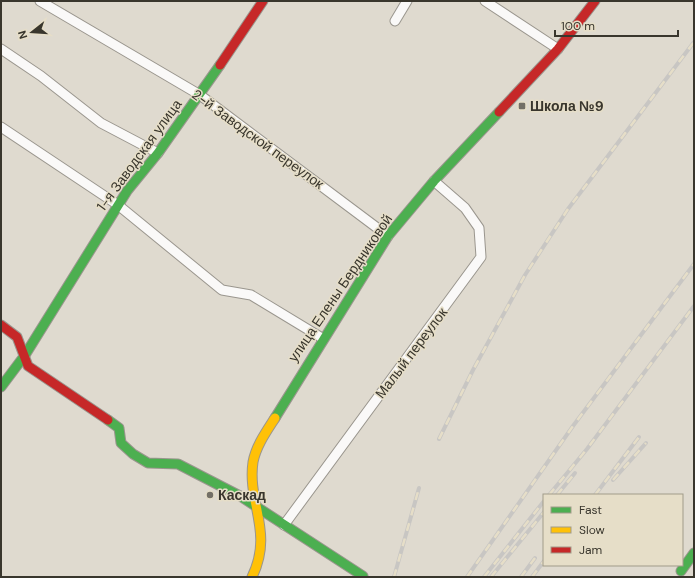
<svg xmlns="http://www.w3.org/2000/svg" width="695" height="578" viewBox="0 0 695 578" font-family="'DM Sans',sans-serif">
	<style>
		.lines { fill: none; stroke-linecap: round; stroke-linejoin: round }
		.street-casing { stroke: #9a968e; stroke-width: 11 }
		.fast-casing { stroke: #9a968e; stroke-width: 11 }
		.slow-casing { stroke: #9a968e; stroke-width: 11 }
		.jam-casing { stroke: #9a968e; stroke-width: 11 }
		.street { stroke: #faf9f8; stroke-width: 9 }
		.fast { stroke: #4caf50; stroke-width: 9 }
		.slow { stroke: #ffc107; stroke-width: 9 }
		.jam { stroke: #c62828; stroke-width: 9 }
		.rail-casing { stroke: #c8c6c3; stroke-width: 4 }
		.rail { stroke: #e6dec8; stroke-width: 2.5; stroke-dasharray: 8; stroke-linecap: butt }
		.poi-dot { fill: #736f66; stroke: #e6dec8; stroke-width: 1.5 }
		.labels { text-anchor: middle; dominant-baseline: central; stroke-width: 3; stroke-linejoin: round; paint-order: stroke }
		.poi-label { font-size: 14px; font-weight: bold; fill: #39362d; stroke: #e6dec8; text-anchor: start }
		.street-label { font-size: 14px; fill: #39362d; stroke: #e6dec8 }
	</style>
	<rect width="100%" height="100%" fill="#dfdacf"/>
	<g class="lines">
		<!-- street casing -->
		<g class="street-casing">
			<g id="street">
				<polyline points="40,1 200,95 388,236"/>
				<polyline points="485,1 558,49"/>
				<polyline points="395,21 407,1"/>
				<polyline points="1,49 41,76 101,123 158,153"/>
				<polyline points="1,127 118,205 222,290 251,295 322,338"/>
				<polyline points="284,525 481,257 479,228 465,208 434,181"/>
			</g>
		</g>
		<!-- fast casing -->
		<g class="fast-casing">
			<g id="fast">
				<polyline points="1,387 25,355 127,191 158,153 220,65"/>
				<polyline points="275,418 388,236 434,181 499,112"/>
				<polyline points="108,420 119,428 121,443 133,454 148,463 178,464 240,496 363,576"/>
				<polyline points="681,571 694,553"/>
			</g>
		</g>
		<!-- slow casing -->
		<g class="slow-casing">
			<path id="slow" d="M 252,577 C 274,532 247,503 253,462 C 256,446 266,432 275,418"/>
		</g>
		<!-- jam casing -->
		<g class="jam-casing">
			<g id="jam">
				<polyline points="220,65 263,1"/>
				<polyline points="499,112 558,49 595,1"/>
				<polyline points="1,325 17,337 28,366 108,420"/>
			</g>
		</g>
		<!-- street -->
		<use href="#street" class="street"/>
		<!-- fast -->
		<use href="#fast" class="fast"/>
		<!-- slow -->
		<use href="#slow" class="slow"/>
		<!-- jam -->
		<use href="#jam" class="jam"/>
		<!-- rail casing -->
		<g class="rail-casing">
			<g id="rail">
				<polyline points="439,439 473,370 525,275 568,209 694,42"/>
				<polyline points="613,480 646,443"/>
				<polyline points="549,495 587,449 694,306"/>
				<polyline points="557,495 575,473"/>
				<polyline points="595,495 639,437"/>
				<polyline points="394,577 419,488"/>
				<polyline points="467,577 573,426 694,264"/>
				<polyline points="484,577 544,501"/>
				<polyline points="491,577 544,512"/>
				<polyline points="521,577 535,558"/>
				<polyline points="532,577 544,561"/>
			</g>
		</g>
		<!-- rail -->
		<use href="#rail" class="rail"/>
	</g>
	<!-- markers -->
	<g class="poi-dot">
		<rect x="518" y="102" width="8" height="8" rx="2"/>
		<circle cx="210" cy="495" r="4"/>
	</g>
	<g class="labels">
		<!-- poi labels -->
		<g class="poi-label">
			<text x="530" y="106">Школа №9</text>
			<text x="218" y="495">Каскад</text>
		</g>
		<!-- street labels -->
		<g class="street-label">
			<text transform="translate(258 139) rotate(36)">2-й Заводской переулок</text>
			<text transform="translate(139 155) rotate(-54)">1-я Заводская улица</text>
			<text transform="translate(340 288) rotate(-56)">улица Елены Бердниковой</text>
			<text transform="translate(411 353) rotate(-53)">Малый переулок</text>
		</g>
	</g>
	<!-- border -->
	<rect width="695" height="578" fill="none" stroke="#39362d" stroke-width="4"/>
	<!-- legend -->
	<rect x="543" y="494" width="140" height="72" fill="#e6dec8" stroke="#a19b8a"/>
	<rect x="551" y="507" width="20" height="6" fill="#4caf50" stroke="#a19b8a"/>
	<text x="579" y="514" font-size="12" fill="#39362d">Fast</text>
	<rect x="551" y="527" width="20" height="6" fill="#ffc107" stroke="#a19b8a"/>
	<text x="579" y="534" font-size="12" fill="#39362d">Slow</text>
	<rect x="551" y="547" width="20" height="6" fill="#c62828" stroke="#a19b8a"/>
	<text x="579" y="554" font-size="12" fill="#39362d">Jam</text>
	<!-- north arrow -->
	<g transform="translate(32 32) rotate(253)" stroke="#e6dec8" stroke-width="3" paint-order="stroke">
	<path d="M0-3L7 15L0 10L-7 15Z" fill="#39362d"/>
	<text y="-6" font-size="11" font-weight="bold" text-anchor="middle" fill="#39362d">N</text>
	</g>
	<!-- scale -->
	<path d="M555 30v6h123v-6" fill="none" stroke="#39362d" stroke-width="2"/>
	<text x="561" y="30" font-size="12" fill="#39362d" stroke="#e6dec8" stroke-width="3" paint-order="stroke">100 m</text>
</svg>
